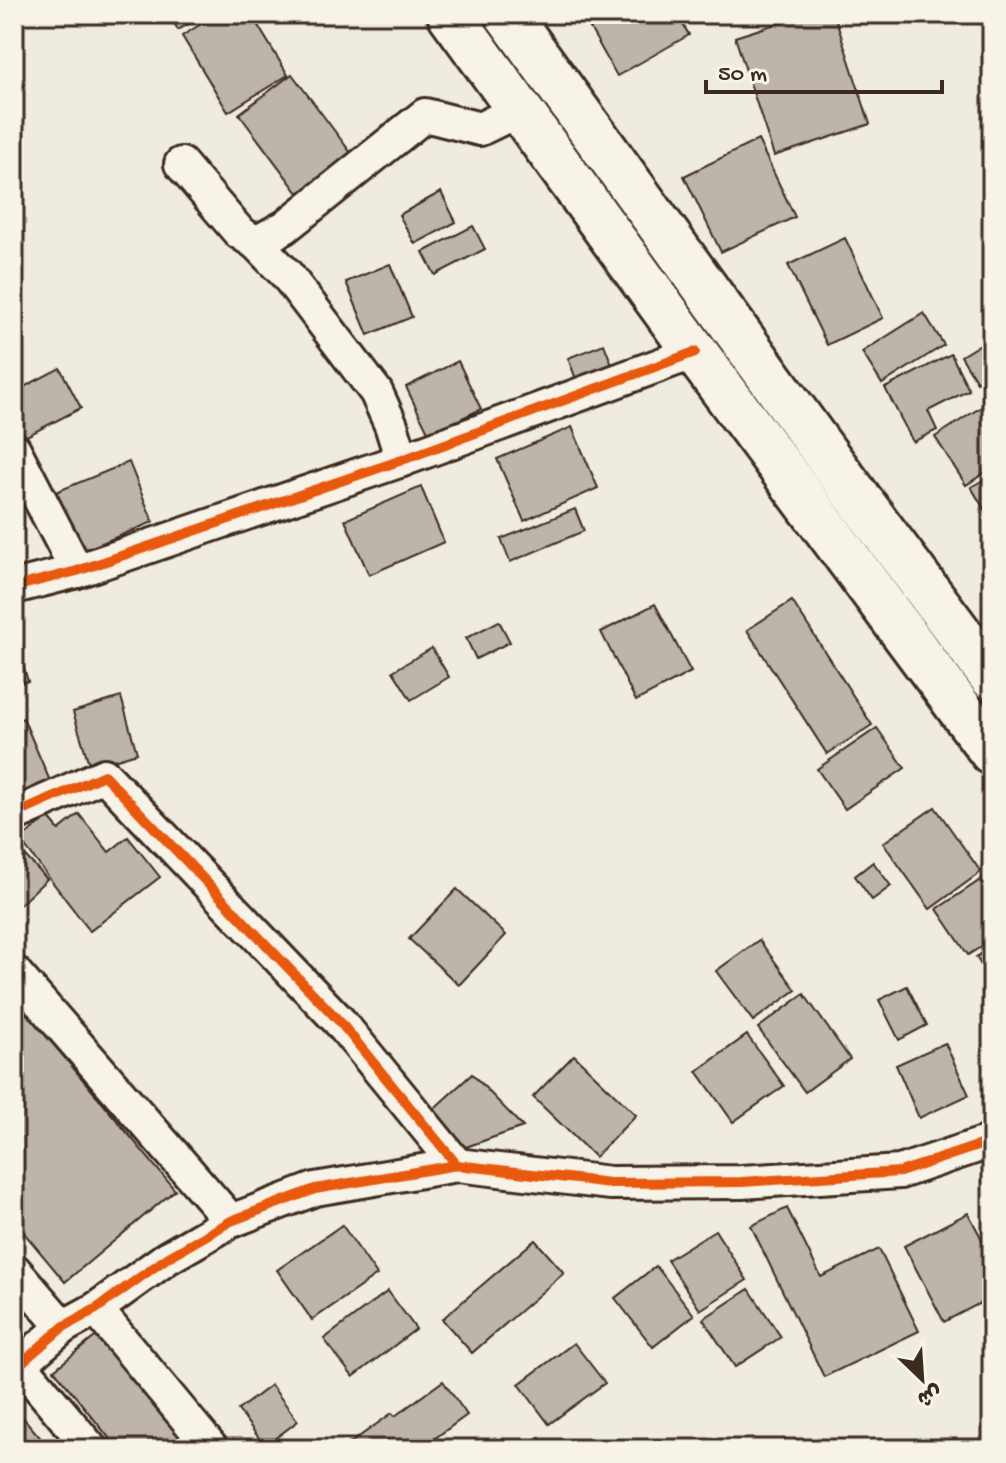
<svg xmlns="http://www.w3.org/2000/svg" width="1006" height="1463" viewBox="0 0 1006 1463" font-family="'Gochi Hand','Playpen Sans Arabic',sans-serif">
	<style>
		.building { fill: #bdb5aa; stroke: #3b2a1e; stroke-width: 2 }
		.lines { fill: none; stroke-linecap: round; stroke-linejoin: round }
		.minor-casing { stroke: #3b2a1e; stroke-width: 38 }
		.trunk-casing { stroke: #3b2a1e; stroke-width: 50 }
		.minor { stroke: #f7f3e8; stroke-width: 32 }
		.trunk { stroke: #f7f3e8; stroke-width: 44 }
		.cycleway-casing { stroke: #f7f3e8; stroke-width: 15 }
		.cycleway { stroke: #e8590c; stroke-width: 10 }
	</style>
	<rect width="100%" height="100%" fill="#efebe0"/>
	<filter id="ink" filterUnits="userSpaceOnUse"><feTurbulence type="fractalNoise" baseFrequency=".0125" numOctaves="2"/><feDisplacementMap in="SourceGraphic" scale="16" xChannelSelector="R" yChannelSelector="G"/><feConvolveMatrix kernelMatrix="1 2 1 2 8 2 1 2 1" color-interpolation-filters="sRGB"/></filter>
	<g filter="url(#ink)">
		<!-- building -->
		<g class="building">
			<polygon points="169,14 207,14 178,30"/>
			<polygon points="217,14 251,14 288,75 228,112 182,36"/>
			<polygon points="582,14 677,14 689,35 617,76"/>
			<polygon points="807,14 834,14 870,124 774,156 735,37"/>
			<polygon points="292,74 354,157 301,197 239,114"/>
			<polygon points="758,140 795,217 721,252 684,176"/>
			<polygon points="441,192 456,222 415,244 399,215"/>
			<polygon points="473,226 485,249 435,275 423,252"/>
			<polygon points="845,238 883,318 827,345 788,265"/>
			<polygon points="390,264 412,317 368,335 346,282"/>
			<polygon points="924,313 944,345 882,384 862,352"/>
			<polygon points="989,339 992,344 992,372 977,382 961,356"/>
			<polygon points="604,344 612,365 576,379 568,358"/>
			<polygon points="951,354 969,390 928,411 937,430 913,442 885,388"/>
			<polygon points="458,361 481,409 429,434 406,387"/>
			<polygon points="60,368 81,408 21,439 14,426 14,392"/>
			<polygon points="992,400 992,468 966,485 935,437"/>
			<polygon points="572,427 598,488 524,521 497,459"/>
			<polygon points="129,462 153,522 75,554 51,494"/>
			<polygon points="992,475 992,505 984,509 971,487"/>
			<polygon points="421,487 444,542 369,575 345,520"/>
			<polygon points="575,509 584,531 510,562 501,539"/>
			<polygon points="792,601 872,725 827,754 747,630"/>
			<polygon points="655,604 691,672 636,701 601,632"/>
			<polygon points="499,621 510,642 476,659 466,638"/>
			<polygon points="14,636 28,681 14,685"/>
			<polygon points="432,648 449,677 411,700 393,671"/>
			<polygon points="121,697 137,753 90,767 73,712"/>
			<polygon points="23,718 50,781 14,796 14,722"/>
			<polygon points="877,728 905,768 845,809 817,769"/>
			<polygon points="935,807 981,872 930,909 883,843"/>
			<polygon points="79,814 109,852 128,837 160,877 90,931 20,840 48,817 59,830"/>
			<polygon points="14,844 47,879 14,910"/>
			<polygon points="873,862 891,886 872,900 855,876"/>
			<polygon points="985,877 992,888 992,940 968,955 937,909"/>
			<polygon points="457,889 506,935 459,985 409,939"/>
			<polygon points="759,940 796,990 753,1021 716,971"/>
			<polygon points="992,947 992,982 976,957"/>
			<polygon points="907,986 927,1025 899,1040 879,1000"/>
			<polygon points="804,994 850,1059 805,1092 758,1028"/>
			<polygon points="14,997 175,1190 65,1282 14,1221"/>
			<polygon points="747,1035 784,1086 733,1122 697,1071"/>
			<polygon points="945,1043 969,1095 919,1118 896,1065"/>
			<polygon points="574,1055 636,1115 595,1157 533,1097"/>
			<polygon points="472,1074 523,1127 463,1148 428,1114"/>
			<polygon points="787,1208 821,1277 879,1249 919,1331 824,1377 751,1226"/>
			<polygon points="968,1213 992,1258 992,1297 944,1322 904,1246"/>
			<polygon points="342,1225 377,1275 312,1320 277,1270"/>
			<polygon points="715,1230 747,1280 700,1310 667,1260"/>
			<polygon points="535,1240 564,1273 472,1353 442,1319"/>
			<polygon points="656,1266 694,1315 653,1347 615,1298"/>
			<polygon points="749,1289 781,1337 735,1367 703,1319"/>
			<polygon points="388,1291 416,1329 353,1377 324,1339"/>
			<polygon points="100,1333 193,1449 118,1449 54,1370"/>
			<polygon points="574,1343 605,1383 549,1424 519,1384"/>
			<polygon points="443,1381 467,1415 420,1449 342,1449 392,1413 395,1416"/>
			<polygon points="271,1385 298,1421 265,1446 238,1410"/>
			<polygon points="14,1407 50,1449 14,1449"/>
			<polygon points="539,1437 548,1449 522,1449"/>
		</g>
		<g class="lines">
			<!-- minor casing -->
			<g class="minor-casing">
				<g id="minor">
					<polyline points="181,164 239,232 256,243 285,227 425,115 480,129 519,110"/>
					<polyline points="256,243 287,275 376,392 391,425 402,460"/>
					<polyline points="14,449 77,571"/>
					<polyline points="14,587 77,571 402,460 695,352"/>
					<polyline points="14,815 104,775 340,1022 457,1165"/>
					<polyline points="14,972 231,1221"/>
					<polyline points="14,1270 63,1327"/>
					<polyline points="96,1309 212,1449"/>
					<polyline points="20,1364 91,1449"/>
					<polyline points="14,1365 20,1364 63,1327 96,1309 167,1258 231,1221 315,1189 457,1165 610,1183 741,1182 900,1172 992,1141"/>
				</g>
			</g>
			<!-- trunk casing -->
			<g class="trunk-casing">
				<g id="trunk">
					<polyline points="450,14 695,352 992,752"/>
					<polyline points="507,14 832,463 992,677"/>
				</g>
			</g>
			<!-- minor -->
			<use href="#minor" class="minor"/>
			<!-- trunk -->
			<use href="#trunk" class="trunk"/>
			<!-- cycleway casing -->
			<g class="cycleway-casing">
				<g id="cycleway">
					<polyline points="14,587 77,571 402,460 695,352"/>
					<polyline points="14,815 104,775 340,1022 457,1165"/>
					<polyline points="14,1365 20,1364 63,1327 96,1309 167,1258 231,1221 315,1189 457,1165 610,1183 741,1182 900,1172 992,1141"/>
				</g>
			</g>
			<!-- cycleway -->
			<use href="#cycleway" class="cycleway"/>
		</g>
	</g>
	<!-- margin -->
	<rect width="1006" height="1463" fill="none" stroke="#f7f3e8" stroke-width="48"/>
	<rect x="24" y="24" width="958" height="1415" fill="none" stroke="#3b2a1e" stroke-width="3" filter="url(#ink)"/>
	<!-- north arrow -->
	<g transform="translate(922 1379) rotate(155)" stroke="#f7f3e8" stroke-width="6" paint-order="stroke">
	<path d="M0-6L14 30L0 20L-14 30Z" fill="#3b2a1e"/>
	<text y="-12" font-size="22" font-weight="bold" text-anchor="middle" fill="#3b2a1e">ش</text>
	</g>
	<!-- scale -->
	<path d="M706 80v12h236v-12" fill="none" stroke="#3b2a1e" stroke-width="4"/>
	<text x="718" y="80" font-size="24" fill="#3b2a1e" stroke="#f7f3e8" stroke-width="6" paint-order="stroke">50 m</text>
</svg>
